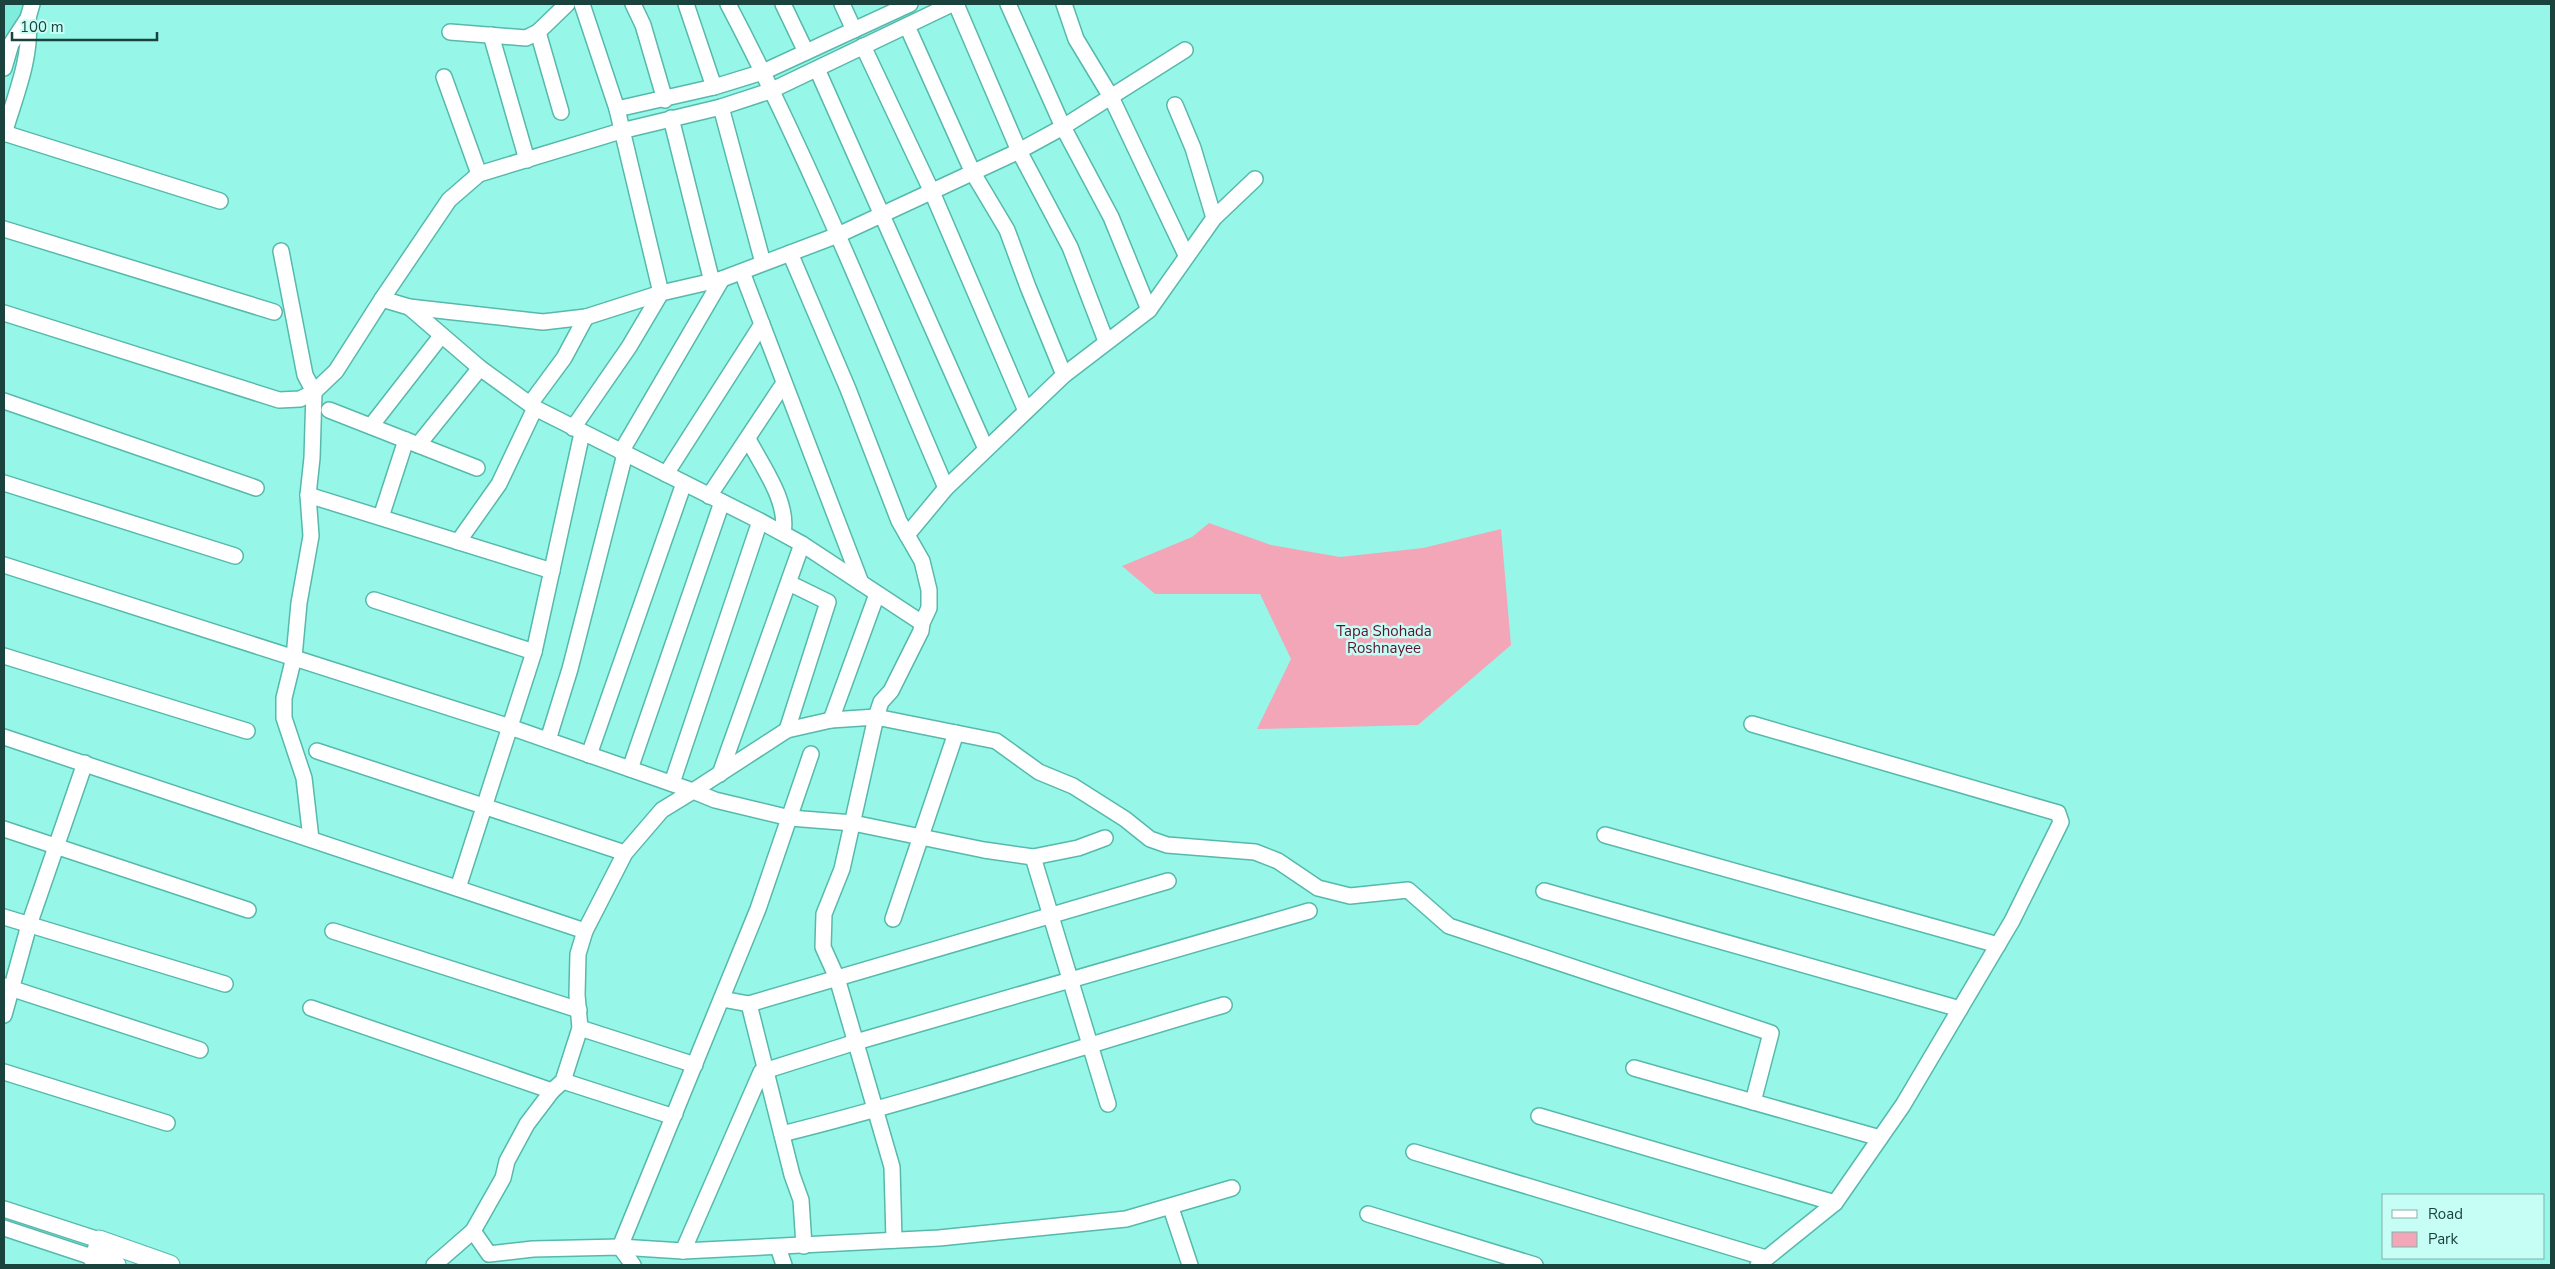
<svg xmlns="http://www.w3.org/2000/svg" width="2555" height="1269" viewBox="0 0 2555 1269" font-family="'Nunito Sans',sans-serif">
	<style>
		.built { fill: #7fecdd }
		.green { fill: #f3a6b8 }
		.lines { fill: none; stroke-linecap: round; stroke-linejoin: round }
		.minor-casing { stroke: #56b9ac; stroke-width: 18 }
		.major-casing { stroke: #56b9ac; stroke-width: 21 }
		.minor { stroke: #fff; stroke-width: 15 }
		.major { stroke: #fff; stroke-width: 19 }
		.labels { text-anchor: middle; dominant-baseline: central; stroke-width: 5; stroke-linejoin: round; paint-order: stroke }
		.park-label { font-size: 15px; fill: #5f112e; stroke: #c6fdf4 }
	</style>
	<rect width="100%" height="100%" fill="#96f7e9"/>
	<!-- built -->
	<polygon class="built" points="4,4 25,4 4,68"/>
	<!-- green -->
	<polygon class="green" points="1209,523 1271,545 1340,557 1423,548 1501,529 1511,645 1418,725 1257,729 1291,659 1260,594 1155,594 1122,566 1192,537"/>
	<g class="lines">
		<!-- minor casing -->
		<g class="minor-casing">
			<g id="minor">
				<polyline points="633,4 643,25 665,100"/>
				<polyline points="686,4 714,87"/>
				<path d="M 728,4 C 810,160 876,325 946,488"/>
				<polyline points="783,4 806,52"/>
				<polyline points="842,4 854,30"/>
				<polyline points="956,4 1019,151 1070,247 1106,341"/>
				<polyline points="1008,4 1063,127 1111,217 1149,310"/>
				<polyline points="1064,4 1076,39 1111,97 1186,255"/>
				<polyline points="907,26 973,173 1007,230 1028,287 1064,375"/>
				<polyline points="450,32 526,38 538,32 567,4"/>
				<polyline points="538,32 561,112"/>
				<polyline points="491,35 527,160"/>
				<polyline points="863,46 932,192 1026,411"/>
				<polyline points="4,68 11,44 28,18 32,4"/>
				<polyline points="817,69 986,449"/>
				<polyline points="444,77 479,174"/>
				<polyline points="1175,105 1193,148 1214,218"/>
				<polyline points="721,107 763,263"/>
				<polyline points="617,109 714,87 763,72 910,4"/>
				<polyline points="671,118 712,282"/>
				<polyline points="4,133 220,201"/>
				<path d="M 4,134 C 15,96 32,58 28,18"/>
				<polyline points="4,229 274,312"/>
				<polyline points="281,251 305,375 314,392 312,458 308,495 311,536 299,603 294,657 284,698 284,718 304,778 311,839"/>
				<polyline points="790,253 848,389 899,521 922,561 929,590 929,608 922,623 921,631 891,691 881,702 876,717 842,869 824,914 823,947 837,978 892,1167 894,1240"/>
				<polyline points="742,272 861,583"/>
				<polyline points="382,299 409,307 543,322 586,317 661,293 722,279 838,235 1019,151 1063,127 1185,50"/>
				<polyline points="409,307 480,368 535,408 760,521 802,544 922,623"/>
				<polyline points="4,313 279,400 300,399 314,392 336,371 382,299 449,200 479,174 621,131 721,107 770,91 952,4"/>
				<polyline points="4,401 256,488"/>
				<polyline points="530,404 564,358 586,317"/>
				<polyline points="329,410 477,468"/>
				<polyline points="371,426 441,336"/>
				<polyline points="573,428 629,347 661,293 617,109 582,4"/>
				<path d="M 748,439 C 762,466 789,502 783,533"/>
				<polyline points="418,445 480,368"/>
				<polyline points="621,452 722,279"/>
				<polyline points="666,474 762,324"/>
				<polyline points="4,483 235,556"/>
				<polyline points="308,495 552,571"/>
				<polyline points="709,496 784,383"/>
				<polyline points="381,517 406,440"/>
				<polyline points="907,535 946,488 1064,375 1149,310 1214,218 1255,179"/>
				<polyline points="458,542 499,484 535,408"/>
				<polyline points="4,565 510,727 693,791 787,730 831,720 876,717 996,741 1039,772 1073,786 1125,819 1150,839 1167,845 1255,852 1278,861 1318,888 1350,896 1408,890 1449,926 1771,1033 1753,1102"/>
				<polyline points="374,600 534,652"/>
				<polyline points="4,656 247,731"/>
				<polyline points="831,720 877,594"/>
				<polyline points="1752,724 2058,813 2061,822 2012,921 1903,1105 1835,1203 1758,1265"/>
				<polyline points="787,730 828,602 789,583"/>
				<polyline points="4,737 585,931"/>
				<polyline points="548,740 570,669 625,454"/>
				<polyline points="317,751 625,853"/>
				<polyline points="589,755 684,483"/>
				<polyline points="630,769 722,502"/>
				<polyline points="720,774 802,544"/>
				<polyline points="672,783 760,521"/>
				<polyline points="4,829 248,910"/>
				<polyline points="1605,835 1998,945"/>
				<polyline points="1033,857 1108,1104"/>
				<polyline points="458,888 534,652 582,433"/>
				<polyline points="1544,891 1960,1009"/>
				<polyline points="4,917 225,984"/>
				<polyline points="893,919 956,733"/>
				<polyline points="333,931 579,1010"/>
				<polyline points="4,986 200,1050"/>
				<polyline points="722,999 749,1004 1168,881"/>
				<polyline points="749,1004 792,1175 801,1200 804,1246"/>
				<polyline points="311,1008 552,1091"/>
				<polyline points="4,1015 29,925 85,763"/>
				<polyline points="580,1028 695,1065"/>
				<polyline points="1634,1068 1880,1138"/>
				<polyline points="4,1072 167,1123"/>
				<polyline points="563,1081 668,1115 675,1114"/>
				<polyline points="1539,1116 1835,1203"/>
				<path d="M 782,1134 C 931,1097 1076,1048 1224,1005"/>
				<polyline points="1414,1152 1766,1258"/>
				<polyline points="1171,1208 1190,1265"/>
				<polyline points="4,1209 99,1240 92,1257 4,1228"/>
				<polyline points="1368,1214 1535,1265"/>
				<polyline points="473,1231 489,1254 533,1249 620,1247 683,1251 939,1238 1126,1219 1232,1188"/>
				<polyline points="778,1247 784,1265"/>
				<polyline points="683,1251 761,1072 856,1042 1309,911"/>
				<polyline points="434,1265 473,1231 503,1178 507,1161 527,1124 552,1091 563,1081 580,1028 577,995 578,954 585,931 625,853 662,810 693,791 715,800 790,818 853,823 984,850 1033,857 1078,848 1105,838"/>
				<polyline points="633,1265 620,1247 758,909 811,754"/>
			</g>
		</g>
		<!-- major casing -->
		<g class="major-casing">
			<g id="major">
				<polyline points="99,1240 170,1265"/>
				<polyline points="92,1257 116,1265"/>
			</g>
		</g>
		<!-- minor -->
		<use href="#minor" class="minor"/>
		<!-- major -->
		<use href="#major" class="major"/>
	</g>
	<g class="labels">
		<!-- park labels -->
		<g class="park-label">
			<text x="1384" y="631">Tapa Shohada<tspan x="1384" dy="17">Roshnayee</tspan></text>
		</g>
	</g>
	<!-- border -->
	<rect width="2555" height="1269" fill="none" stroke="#1a433e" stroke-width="10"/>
	<!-- legend -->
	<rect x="2382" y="1194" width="162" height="65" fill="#c6fdf4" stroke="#81b3ab"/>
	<rect x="2392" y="1210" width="25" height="8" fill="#ffffff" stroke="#81b3ab"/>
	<text x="2428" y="1219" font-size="15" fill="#1a433e">Road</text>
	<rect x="2392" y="1232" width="25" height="15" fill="#f3a6b8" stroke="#81b3ab"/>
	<text x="2428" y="1244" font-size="15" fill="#1a433e">Park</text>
	<!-- scale -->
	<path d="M12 32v8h145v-8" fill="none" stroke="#1a433e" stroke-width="2.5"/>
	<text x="20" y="32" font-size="15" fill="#1a433e" stroke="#c6fdf4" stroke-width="4" paint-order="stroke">100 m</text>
</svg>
